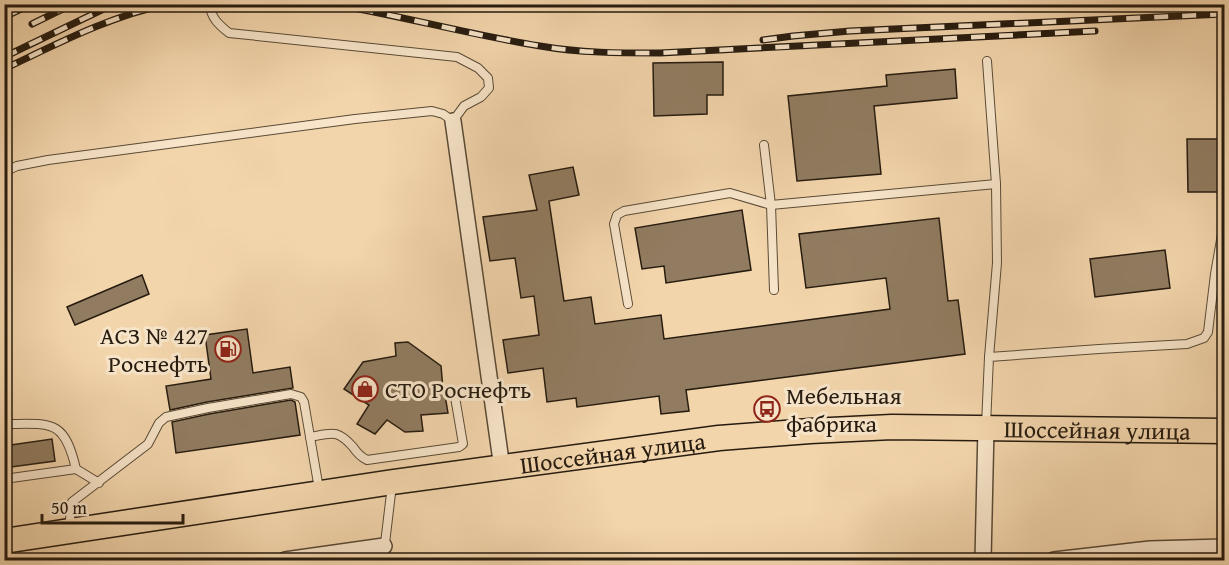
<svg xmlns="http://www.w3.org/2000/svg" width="1229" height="565" viewBox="0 0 1229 565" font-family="'Gentium Book Plus',serif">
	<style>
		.building { fill: #917c61; stroke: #261b0f; stroke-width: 1.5 }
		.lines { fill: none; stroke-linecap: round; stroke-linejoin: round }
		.lane-casing { stroke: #594a36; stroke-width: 10 }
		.street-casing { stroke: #594a36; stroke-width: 18 }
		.primary-casing { stroke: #261b0f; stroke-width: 27 }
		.lane { stroke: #f7e4c9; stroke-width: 8 }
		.street { stroke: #f7e4c9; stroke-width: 15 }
		.primary { stroke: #f3d5ac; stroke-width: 24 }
		.rail-casing { stroke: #261b0f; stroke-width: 7 }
		.rail { stroke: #f7e4c9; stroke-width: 4.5; stroke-dasharray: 14; stroke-linecap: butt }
		.labels { text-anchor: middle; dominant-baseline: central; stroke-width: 6; stroke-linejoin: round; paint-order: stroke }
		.poi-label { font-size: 24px; fill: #261b0f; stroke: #f7e4c9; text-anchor: start }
		.street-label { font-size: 24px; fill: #261b0f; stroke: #f7e4c9 }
	</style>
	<rect width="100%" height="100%" fill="#f3d5ac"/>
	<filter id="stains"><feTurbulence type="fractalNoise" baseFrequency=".00333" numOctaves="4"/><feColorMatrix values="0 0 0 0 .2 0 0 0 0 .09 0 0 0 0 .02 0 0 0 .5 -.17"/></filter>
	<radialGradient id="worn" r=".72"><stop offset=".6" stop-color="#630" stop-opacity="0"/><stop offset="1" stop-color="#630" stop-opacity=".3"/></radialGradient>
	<!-- building -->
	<g class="building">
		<polygon points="723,62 723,95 707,95 707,114 654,116 653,63"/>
		<polygon points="955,69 957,98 874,106 881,174 797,181 788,96 887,86 886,75"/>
		<polygon points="1187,139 1219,139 1220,192 1188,192"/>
		<polygon points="573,167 579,195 549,201 564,301 591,297 595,324 661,315 664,339 890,309 886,278 806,288 799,234 939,218 948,301 958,300 965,354 686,390 689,411 661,414 659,396 577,407 576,398 547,402 543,368 508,373 503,340 539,335 534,296 521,298 515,258 490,261 483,217 537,210 529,175"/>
		<polygon points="742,210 751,270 666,283 664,266 642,269 635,228"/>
		<polygon points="1165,250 1170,288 1095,297 1090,259"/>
		<polygon points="142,275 149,294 75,325 67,307"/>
		<polygon points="247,329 253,373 290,367 293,388 207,402 170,410 166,386 211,379 205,335"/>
		<polygon points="408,342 441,366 443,389 444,389 448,413 421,415 423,431 405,432 387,420 375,434 357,424 369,405 344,389 363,362 396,356 395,343"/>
		<polygon points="291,400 295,402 300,435 176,453 172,422 209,414"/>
		<polygon points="52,439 55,461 4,468 4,446"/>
	</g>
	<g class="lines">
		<!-- lane casing -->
		<g class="lane-casing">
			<g id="lane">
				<polyline points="987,61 996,184 997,263 989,357"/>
				<polyline points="764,145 771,205 774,290"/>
				<path d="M 4,172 L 17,166 L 48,160 L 355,119 L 432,111 L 443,114 L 453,121 L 464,106 L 481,97 L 489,88 L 488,78 L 478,68 L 457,57 L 229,33 C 218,24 212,19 209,4"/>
				<polyline points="628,304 614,224 617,215 624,211 730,193 771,205 996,184"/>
				<path d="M 4,424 C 51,424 64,418 76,469 L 99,483"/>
				<polyline points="986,425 989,357 1099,349 1187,344 1204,338 1208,332 1215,274 1224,223"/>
				<path d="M 310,437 C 332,433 337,429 353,447 C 357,453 361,457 367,460 L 459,447 L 463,444 L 455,397 L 458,395 L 490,390"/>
				<polyline points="4,479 76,469"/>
				<polyline points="69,528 72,502 148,444 159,423 166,417 208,408 291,394 301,397 304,402 319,489"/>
				<polyline points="383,560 392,485"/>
			</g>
		</g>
		<!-- street casing -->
		<g class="street-casing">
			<g id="street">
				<polyline points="453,121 502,468"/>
				<polyline points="285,560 384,546"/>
				<polyline points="983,560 986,427"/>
				<polyline points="1054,560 1150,549 1224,547"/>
			</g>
		</g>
		<!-- primary casing -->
		<g class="primary-casing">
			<g id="primary">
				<path id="s1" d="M 4,541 L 393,482 L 719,438 L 810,431 L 892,427 L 1224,431"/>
			</g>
		</g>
		<!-- lane -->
		<use href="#lane" class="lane"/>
		<!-- street -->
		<use href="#street" class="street"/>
		<!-- primary -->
		<use href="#primary" class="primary"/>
		<!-- rail casing -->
		<g class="rail-casing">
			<g id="rail">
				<path d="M 332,4 C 402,16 471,35 540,46 C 580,53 620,53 660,53 L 1095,31"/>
				<polyline points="4,17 32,4"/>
				<polyline points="32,24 73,4"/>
				<polyline points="763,40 793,36 850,31 1224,14"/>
				<polyline points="4,57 114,4"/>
				<path d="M 4,69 C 57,44 110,16 168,4"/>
			</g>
		</g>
		<!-- rail -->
		<use href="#rail" class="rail"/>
	</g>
	<!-- icons -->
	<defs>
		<g id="fuel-ring" transform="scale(1.35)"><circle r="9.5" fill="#f7e4c9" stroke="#8f2418" stroke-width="1.5"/><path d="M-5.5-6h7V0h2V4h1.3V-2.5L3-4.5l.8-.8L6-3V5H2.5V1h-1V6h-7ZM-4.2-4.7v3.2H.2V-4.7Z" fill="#8f2418"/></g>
		<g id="shop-ring" transform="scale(1.35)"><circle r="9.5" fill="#f7e4c9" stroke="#8f2418" stroke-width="1.5"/><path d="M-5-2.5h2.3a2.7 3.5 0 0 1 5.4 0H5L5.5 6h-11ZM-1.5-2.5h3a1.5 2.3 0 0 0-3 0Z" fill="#8f2418"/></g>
		<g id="bus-ring" transform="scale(1.35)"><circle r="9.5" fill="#f7e4c9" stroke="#8f2418" stroke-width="1.5"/><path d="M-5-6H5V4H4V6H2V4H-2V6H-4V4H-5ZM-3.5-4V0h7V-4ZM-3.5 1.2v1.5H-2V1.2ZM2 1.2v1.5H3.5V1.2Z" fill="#8f2418"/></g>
	</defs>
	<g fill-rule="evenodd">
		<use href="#fuel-ring" x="228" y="349"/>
		<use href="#shop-ring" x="365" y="389"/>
		<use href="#bus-ring" x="767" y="409"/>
	</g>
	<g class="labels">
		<!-- poi labels -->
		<g class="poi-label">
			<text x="208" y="335" text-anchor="end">АСЗ № 427<tspan x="208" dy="28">Роснефть</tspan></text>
			<text x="385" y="389">СТО Роснефть</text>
			<text x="786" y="395">Мебельная<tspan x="786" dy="28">фабрика</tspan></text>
		</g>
		<!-- street labels -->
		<g class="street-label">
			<text stroke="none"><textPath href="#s1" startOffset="1101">Шоссейная улица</textPath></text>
			<text stroke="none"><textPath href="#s1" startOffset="615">Шоссейная улица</textPath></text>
		</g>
	</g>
	<!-- margin -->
	<rect width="1229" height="565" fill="none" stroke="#f3d5ac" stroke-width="24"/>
	<rect x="6" y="6" width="1217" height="553" fill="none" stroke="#261b0f" stroke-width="3"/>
	<rect x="12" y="12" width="1205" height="541" fill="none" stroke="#261b0f" stroke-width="1.5"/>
	<!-- scale -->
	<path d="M42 514v9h141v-9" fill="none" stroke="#261b0f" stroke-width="3"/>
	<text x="51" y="514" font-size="18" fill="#261b0f" stroke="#f7e4c9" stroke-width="4.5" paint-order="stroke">50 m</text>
	<rect width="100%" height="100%" filter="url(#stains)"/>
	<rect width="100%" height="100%" fill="url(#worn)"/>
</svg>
